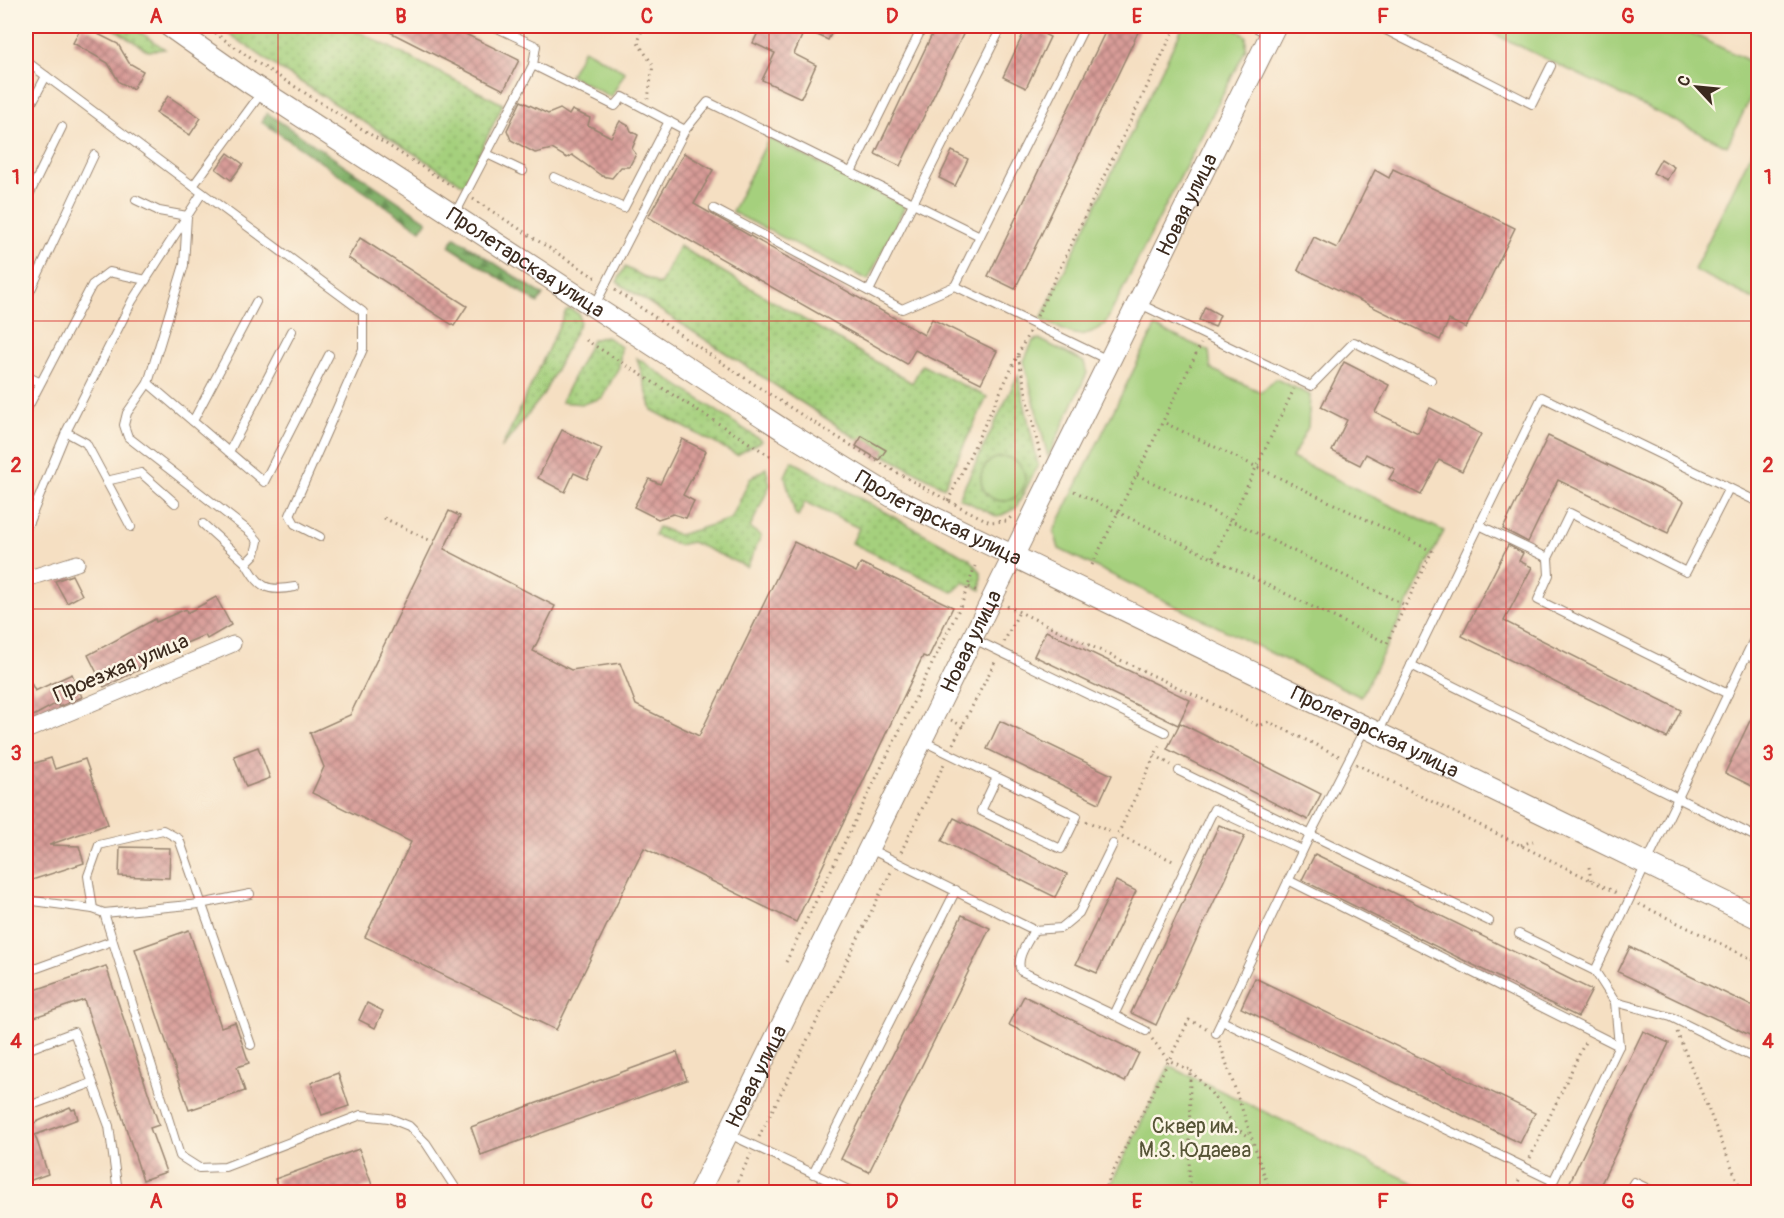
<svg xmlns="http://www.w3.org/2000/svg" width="1784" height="1218" viewBox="0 0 1784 1218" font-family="Pangolin,sans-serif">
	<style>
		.grass { fill: url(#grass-dots); stroke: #707d4e; stroke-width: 1.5 }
		.forest { fill: url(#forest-firs); stroke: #606e45; stroke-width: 1.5 }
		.green { fill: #a5d07d; stroke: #707d4e; stroke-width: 1.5 }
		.building { fill: url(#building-cross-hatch) }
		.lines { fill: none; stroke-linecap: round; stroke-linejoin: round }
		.service-casing { stroke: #988470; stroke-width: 10 }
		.minor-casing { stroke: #988470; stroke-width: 17 }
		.tertiary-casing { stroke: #988470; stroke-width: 22 }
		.secondary-casing { stroke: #988470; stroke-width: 23 }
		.path { stroke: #988470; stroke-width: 3; stroke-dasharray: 1.5 4.5; stroke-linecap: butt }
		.service { stroke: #fff; stroke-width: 8 }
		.minor { stroke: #fff; stroke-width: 15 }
		.tertiary { stroke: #fff; stroke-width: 20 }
		.secondary { stroke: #fff; stroke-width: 21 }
		.grid { fill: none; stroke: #d62828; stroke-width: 1.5; stroke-opacity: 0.55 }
		.labels { text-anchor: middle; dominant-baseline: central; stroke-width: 5; stroke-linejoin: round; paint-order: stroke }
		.street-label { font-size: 21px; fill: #3b2a1e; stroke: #fcf5e5 }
		.park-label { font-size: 21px; fill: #565436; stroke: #fcf5e5 }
		.neatline { fill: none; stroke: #d62828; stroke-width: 2 }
		.grid-label { font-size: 20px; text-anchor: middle; font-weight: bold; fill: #d62828 }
	</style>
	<defs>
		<pattern id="grass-dots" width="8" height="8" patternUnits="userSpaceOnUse" patternTransform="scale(1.5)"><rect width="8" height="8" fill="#a5d07d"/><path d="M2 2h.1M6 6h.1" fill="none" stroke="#88a966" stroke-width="1.8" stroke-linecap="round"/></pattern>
		<pattern id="forest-firs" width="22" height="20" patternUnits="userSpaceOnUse" patternTransform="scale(1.5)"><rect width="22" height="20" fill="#84b26c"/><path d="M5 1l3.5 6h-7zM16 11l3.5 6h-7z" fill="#6d9158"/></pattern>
		<pattern id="building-cross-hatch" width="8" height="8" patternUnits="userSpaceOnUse" patternTransform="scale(1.5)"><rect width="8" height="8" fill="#d89c98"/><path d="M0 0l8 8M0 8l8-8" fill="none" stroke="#b07f7b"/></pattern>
	</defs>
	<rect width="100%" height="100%" fill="#fcf5e5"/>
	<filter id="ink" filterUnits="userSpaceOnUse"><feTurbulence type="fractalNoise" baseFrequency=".0167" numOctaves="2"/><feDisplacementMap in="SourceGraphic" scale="12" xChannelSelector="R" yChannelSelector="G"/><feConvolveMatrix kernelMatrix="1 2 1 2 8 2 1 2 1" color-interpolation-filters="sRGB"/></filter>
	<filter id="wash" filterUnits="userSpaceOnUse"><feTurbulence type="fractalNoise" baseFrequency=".008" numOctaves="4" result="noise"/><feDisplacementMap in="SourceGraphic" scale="24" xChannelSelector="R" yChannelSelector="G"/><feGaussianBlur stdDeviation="1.35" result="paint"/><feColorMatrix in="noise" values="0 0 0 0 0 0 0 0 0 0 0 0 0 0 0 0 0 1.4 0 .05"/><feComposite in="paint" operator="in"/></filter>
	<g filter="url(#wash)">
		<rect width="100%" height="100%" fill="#f5dfc2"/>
		<!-- grass -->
		<g class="grass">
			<polygon points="110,26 131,26 165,49 148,51"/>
			<polygon points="218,26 347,26 503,104 464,185 280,69"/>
			<polygon points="679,246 912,383 922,365 987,397 944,487 873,449 617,282 625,267 660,285"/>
			<polygon points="570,309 579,314 580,322 543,395 501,449 566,311"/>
			<polygon points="606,336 621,347 619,367 602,398 583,404 561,402 592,340"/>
			<polygon points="637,358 762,441 737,455 652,410"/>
			<polygon points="1018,375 1038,465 1016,508 998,517 959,498"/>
			<polygon points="792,461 970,559 981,572 981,590 964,582 953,592 852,543 859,528 805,502 798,516 795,514 785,476"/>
			<polygon points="766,468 770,485 750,528 761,536 747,567 692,542 678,545 654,535 658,527 679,535 731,519 750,479"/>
		</g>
		<!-- forest -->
		<g class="forest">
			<polygon points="267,113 427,221 421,230 262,122"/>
			<polygon points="455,237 543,295 538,303 449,246"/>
		</g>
		<!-- green -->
		<g class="green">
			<path d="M 1183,26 L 1232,26 L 1246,36 L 1246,49 L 1105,324 C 1078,344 1068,332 1041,319 Z"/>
			<polygon points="1478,26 1676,26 1758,65 1758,82 1727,146"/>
			<polygon points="584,49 625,72 611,97 570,75"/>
			<polygon points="769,138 905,206 868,280 732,212"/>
			<polygon points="1758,139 1758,301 1694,270"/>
			<polygon points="1155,327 1209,351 1211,369 1261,392 1276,379 1310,395 1308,427 1292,458 1444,531 1361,697 1059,549 1054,531"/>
			<polygon points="1039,339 1084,362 1087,373 1048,457 1024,361 1033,341"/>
			<circle cx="1003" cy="479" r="22"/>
			<polygon points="1169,1066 1432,1192 1107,1192"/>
		</g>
		<g id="blocks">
			<!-- building -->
			<g class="building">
				<polygon points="82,26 118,44 129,63 143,71 133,89 119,82 108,63 73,43"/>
				<polygon points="378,26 449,26 519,60 504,90"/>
				<polygon points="761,26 835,26 828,40 805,29 794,54 816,65 801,98 762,80 775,53 753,43"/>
				<polygon points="936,26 967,26 900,166 875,154"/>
				<polygon points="1027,26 1050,37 1026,88 1003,77"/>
				<polygon points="1108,26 1141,26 1015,289 988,276"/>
				<polygon points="168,96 201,118 190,135 156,113"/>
				<polygon points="521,101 548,114 560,109 569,115 572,110 590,118 588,125 611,137 620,121 629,126 631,131 638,135 632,149 636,154 629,167 621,167 612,178 602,176 572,155 567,158 552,149 535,153 511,140 507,130"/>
				<polygon points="952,151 968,159 955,186 939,178"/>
				<polygon points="228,153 243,164 231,180 216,169"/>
				<polygon points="684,153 713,170 694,204 924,335 932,319 997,351 981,383 915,350 907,364 648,217"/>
				<polygon points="1661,159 1674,167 1667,180 1653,173"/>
				<polygon points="1393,169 1515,228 1466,328 1449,320 1440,340 1298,270 1314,237 1337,248 1375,170 1389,178"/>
				<polygon points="360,238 467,306 454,326 348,258"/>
				<polygon points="1205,307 1220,315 1215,327 1199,320"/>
				<polygon points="1344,362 1389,385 1375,412 1418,433 1430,408 1481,434 1462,471 1439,460 1421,495 1389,479 1395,469 1366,454 1360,465 1332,451 1347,420 1321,407"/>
				<polygon points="562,430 602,449 587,479 574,473 565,492 538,478"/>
				<polygon points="862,436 886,450 879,460 856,446"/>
				<polygon points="1548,436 1684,501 1668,533 1558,480 1528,542 1503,529"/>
				<polygon points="682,439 706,451 683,495 694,501 686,518 673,514 658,519 634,507 649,479 660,484"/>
				<polygon points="449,511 460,516 444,549 555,606 533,651 571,670 620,663 636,705 699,736 794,542 856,572 861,563 953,607 928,658 923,656 796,922 644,848 556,1030 365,937 411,842 312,793 324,767 310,733 350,715"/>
				<polygon points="1508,545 1523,553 1519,561 1532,567 1504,621 1681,710 1667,738 1462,636"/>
				<polygon points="72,575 82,595 67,603 55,581"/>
				<polygon points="216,597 231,625 207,639 205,635 156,656 157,658 138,668 139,670 104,687 88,655 155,619 156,622 186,609 187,613"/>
				<polygon points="1046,631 1190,700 1178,725 1034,656"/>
				<polygon points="26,673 35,691 72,674 82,697 59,707 57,703 26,720"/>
				<polygon points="1758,704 1758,789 1725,773"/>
				<polygon points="1000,721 1112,775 1099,803 987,749"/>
				<polygon points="1180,723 1321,794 1308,820 1167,749"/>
				<polygon points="258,747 270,778 246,787 234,756"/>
				<polygon points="51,758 55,769 85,759 108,824 49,845 79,846 84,863 26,882 26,766"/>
				<polygon points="954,818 1067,874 1055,897 942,841"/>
				<polygon points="1219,825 1245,836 1156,1025 1131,1013"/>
				<polygon points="120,847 170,848 169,878 119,876"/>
				<polygon points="1315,854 1592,990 1578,1017 1302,880"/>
				<polygon points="1116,881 1136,891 1097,973 1076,964"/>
				<polygon points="962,915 990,928 869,1172 841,1159"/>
				<polygon points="189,930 221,1027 235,1022 249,1063 237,1067 245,1091 189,1110 135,949"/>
				<polygon points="1630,947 1758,1009 1758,1039 1618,972"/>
				<polygon points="106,966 159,1125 150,1128 166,1172 143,1180 84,1000 26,1020 26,993"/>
				<polygon points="1255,978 1535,1113 1520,1143 1241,1008"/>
				<polygon points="1024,996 1139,1053 1125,1082 1009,1025"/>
				<polygon points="367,1003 383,1011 375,1028 359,1020"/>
				<polygon points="1643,1031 1669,1043 1597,1192 1565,1192"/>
				<polygon points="677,1052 687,1080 481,1155 471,1127"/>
				<polygon points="338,1073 349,1106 322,1115 311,1083"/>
				<polygon points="70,1107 72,1110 75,1109 78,1119 35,1135 48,1174 26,1182 26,1112 28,1112 32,1124"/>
				<polygon points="359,1149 372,1185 350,1192 279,1192 275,1179"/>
			</g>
		</g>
	</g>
	<g filter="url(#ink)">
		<use href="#blocks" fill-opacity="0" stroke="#988470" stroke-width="1.5"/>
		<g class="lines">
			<!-- service casing -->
			<g class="service-casing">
				<g id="service">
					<polyline points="493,26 536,46 533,65"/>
					<polyline points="1253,26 1270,35"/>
					<polyline points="1378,26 1532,104 1551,66"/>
					<polyline points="26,61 193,186 262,92"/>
					<polyline points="26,91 36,95"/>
					<polyline points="26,114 46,76"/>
					<polyline points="487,154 523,171"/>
					<polyline points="851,172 923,26"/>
					<polyline points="554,177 624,208 669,121"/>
					<polyline points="193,186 363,312 363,349 290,515 295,524 320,537"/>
					<polyline points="136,200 159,211 187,216 184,265 148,383 127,413 124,425 128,437 250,532 258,541 255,554 246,563 203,524"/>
					<polyline points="26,201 62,127"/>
					<polyline points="714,209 902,309 955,286 1085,26"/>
					<polyline points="455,214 533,65 615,106 623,97 685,130"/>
					<polyline points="955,286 1108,360"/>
					<polyline points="869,291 1002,26"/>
					<polyline points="26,300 94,155"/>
					<polyline points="1140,304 1311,386 1354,342 1431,380"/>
					<polyline points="595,305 685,130 708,102 980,236"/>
					<polyline points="26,376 39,382"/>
					<polyline points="148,383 264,482 329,355"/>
					<polyline points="26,411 92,285 109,272 146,280"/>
					<polyline points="193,421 256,302"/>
					<polyline points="66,432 86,443 131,527"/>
					<polyline points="229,452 292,331"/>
					<polyline points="106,481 141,473 175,503"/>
					<polyline points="1479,525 1548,558"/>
					<polyline points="26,529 66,432 132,301 202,193"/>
					<path d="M 246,563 C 260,588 266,592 295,587"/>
					<polyline points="1758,631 1595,971 1615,1002 1671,1017 1758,1060"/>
					<polyline points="974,639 1165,732"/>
					<polyline points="1747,655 1758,660"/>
					<polyline points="1411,665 1758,838"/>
					<polyline points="1728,694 1538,600 1549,575 1548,558 1570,513 1686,572 1729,488"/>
					<polyline points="1378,733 1542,397 1758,502"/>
					<path d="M 923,741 C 974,766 1026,791 1077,816 L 1061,849 L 981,811 L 997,777"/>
					<polyline points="1179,771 1489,921"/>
					<path d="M 870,849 L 1034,930 C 1028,942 1015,958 1021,971 L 1114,1015 L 1214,809 L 1302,850"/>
					<polyline points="1288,880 1619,1046"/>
					<polyline points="26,900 93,909 104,913 200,904 250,894"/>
					<polyline points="93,909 88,876 99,845 163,830 179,839 251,1045"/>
					<polyline points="104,913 180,1156 199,1168 225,1167 361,1115 389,1118 409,1126 426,1143 458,1192"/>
					<polyline points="1034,930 1061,928 1079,913 1113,844"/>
					<polyline points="1519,934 1595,971"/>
					<polyline points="26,972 112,941"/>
					<polyline points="1114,1015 1146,1031"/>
					<polyline points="1222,1021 1553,1181"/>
					<polyline points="1216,1033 1311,833 1364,730"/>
					<polyline points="26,1050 74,1032 109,1126 118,1192"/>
					<polyline points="37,1103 92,1083"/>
					<polyline points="729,1134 853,1192"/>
					<polyline points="813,1174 956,890"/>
					<polyline points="1548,1192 1619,1046 1615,1002"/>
					<polyline points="1628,1192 1634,1182 1655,1192"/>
				</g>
			</g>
			<!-- minor casing -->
			<g class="minor-casing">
				<g id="minor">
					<polyline points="26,579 77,563"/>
					<polyline points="26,731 233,644"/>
				</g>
			</g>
			<!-- tertiary casing -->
			<g class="tertiary-casing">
				<g id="tertiary">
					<path id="s1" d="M 699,1192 L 1013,556"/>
				</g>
			</g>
			<!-- secondary casing -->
			<g class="secondary-casing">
				<g id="secondary">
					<path id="s2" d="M 169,26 L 250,83 L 785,431 L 896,499 L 1758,918"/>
					<path id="s3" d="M 1013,556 L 1275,26"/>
				</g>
			</g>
			<!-- path -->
			<g class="path">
				<polyline points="205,26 256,62 457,189"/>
				<polyline points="643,26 638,43 653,65 648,99"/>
				<polyline points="473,199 596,278"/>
				<path d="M 615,290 C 736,373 858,457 990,522 L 1007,521 L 1013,515"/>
				<polyline points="1037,316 1176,26"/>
				<polyline points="586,340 770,456"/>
				<polyline points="1018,356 1041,459"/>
				<polyline points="1137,475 1405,605"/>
				<polyline points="1074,491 1387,643 1432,551 1163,422"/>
				<polyline points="948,501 1029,332"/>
				<polyline points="384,518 431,541"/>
				<polyline points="1213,557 1294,389"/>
				<polyline points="1092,565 1201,344"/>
				<polyline points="969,587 977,591"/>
				<polyline points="1007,606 1259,726 1269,722 1339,756"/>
				<polyline points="1004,642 1019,612"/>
				<polyline points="951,720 963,726"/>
				<polyline points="953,744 995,662"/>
				<polyline points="1155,755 1171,765"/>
				<polyline points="1356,764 1619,894"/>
				<polyline points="1086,821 1113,833"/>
				<polyline points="1118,834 1161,742"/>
				<polyline points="1122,837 1175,862"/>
				<polyline points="1521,845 1533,841"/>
				<polyline points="901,852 944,764"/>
				<polyline points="1589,867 1591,880"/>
				<polyline points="1639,904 1758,962"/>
				<polyline points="786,962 962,603 975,566"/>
				<polyline points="1677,1032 1742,1192"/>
				<polyline points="1152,1039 1168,1060 1190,1070 1189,1192"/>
				<polyline points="1219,1041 1270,1192"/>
				<polyline points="1191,1071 1211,1093 1237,1129 1250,1137"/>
				<polyline points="759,1137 891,872"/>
				<polyline points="1530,1158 1586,1040"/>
				<polyline points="732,1192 751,1154"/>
				<polyline points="1103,1192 1189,1020 1208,1029"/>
				<polyline points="1513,1192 1520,1178"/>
			</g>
			<!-- service -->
			<use href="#service" class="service"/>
			<!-- minor -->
			<use href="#minor" class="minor"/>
			<!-- tertiary -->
			<use href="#tertiary" class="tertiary"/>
			<!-- secondary -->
			<use href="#secondary" class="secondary"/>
		</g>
	</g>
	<!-- grid -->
	<path class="grid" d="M 278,26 L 278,1192M 524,26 L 524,1192M 769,26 L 769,1192M 1015,26 L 1015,1192M 1260,26 L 1260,1192M 1506,26 L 1506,1192M 26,321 L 1758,321M 26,609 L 1758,609M 26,897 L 1758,897"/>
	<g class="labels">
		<!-- street labels -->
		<g class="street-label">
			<text stroke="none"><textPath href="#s3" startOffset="392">Новая улица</textPath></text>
			<text stroke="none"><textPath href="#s2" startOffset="428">Пролетарская улица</textPath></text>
			<text stroke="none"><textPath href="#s2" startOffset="914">Пролетарская улица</textPath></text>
			<text stroke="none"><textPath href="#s1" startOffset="614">Новая улица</textPath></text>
			<text transform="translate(121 668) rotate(-23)">Проезжая улица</text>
			<text stroke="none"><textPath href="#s2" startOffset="1400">Пролетарская улица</textPath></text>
			<text stroke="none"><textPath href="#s1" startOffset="129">Новая улица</textPath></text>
		</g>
		<!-- park labels -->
		<g class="park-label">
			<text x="1195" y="1126">Сквер им.<tspan x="1195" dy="24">М.З. Юдаева</tspan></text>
		</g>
	</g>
	<!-- margin -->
	<rect width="1784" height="1218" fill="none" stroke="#fcf5e5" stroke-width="66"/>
	<!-- north arrow -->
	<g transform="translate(1697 87) rotate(296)" stroke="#fcf5e5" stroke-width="4.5" paint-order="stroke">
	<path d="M0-4.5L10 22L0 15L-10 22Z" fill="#3b2a1e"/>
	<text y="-9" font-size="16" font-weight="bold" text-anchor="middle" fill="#3b2a1e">С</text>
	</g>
	<rect x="33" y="33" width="1718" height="1152" class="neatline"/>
	<g class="grid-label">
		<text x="156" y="23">A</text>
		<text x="401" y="23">B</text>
		<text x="647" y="23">C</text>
		<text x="892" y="23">D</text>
		<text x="1137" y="23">E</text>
		<text x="1383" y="23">F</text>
		<text x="1628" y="23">G</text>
		<text x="16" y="184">1</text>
		<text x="1768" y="184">1</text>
		<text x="16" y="472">2</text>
		<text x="1768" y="472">2</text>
		<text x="16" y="760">3</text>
		<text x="1768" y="760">3</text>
		<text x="16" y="1048">4</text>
		<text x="1768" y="1048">4</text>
		<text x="156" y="1208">A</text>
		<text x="401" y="1208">B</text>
		<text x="647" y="1208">C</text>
		<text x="892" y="1208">D</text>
		<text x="1137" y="1208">E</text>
		<text x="1383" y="1208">F</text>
		<text x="1628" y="1208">G</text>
	</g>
</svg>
